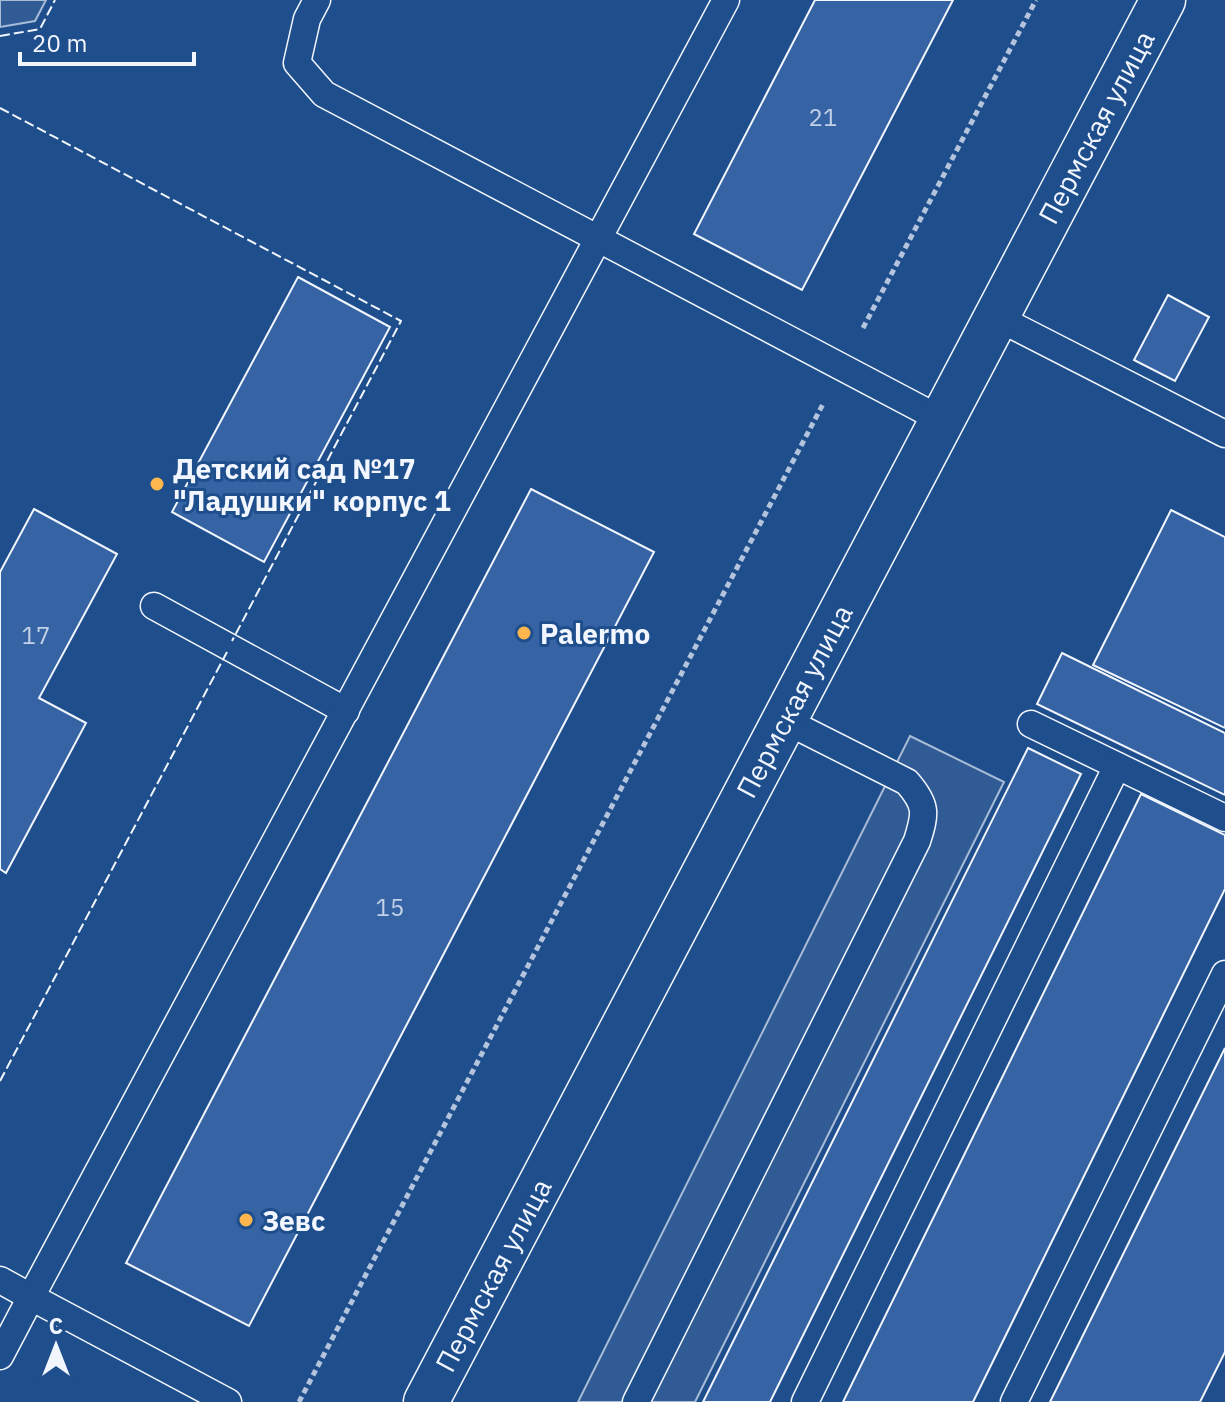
<svg xmlns="http://www.w3.org/2000/svg" width="1225" height="1402" viewBox="0 0 1225 1402" font-family="'IBM Plex Sans',sans-serif">
	<style>
		.built { fill: #305b95; stroke: #a8bbd7; stroke-width: 2 }
		.building { fill: #3563a3; stroke: #f2f6ff; stroke-width: 2 }
		.lines { fill: none; stroke-linecap: round; stroke-linejoin: round }
		.service-casing { stroke: #f2f6ff; stroke-width: 29 }
		.tertiary-casing { stroke: #f2f6ff; stroke-width: 47 }
		.path { stroke: #b3c4dc; stroke-width: 5; stroke-dasharray: 6 4; stroke-linecap: butt }
		.service { stroke: #1f4e8c; stroke-width: 26 }
		.tertiary { stroke: #1f4e8c; stroke-width: 44 }
		.fence { stroke: #f2f6ff; stroke-width: 2; stroke-dasharray: 10 4; stroke-linecap: butt }
		.poi-dot { fill: #ffb74d; stroke: #1f4e8c; stroke-width: 3 }
		.labels { text-anchor: middle; dominant-baseline: central; stroke-width: 6; stroke-linejoin: round; paint-order: stroke }
		.number-label { font-size: 24px; fill: #c3d1e8 }
		.street-label { font-size: 28px; fill: #f2f6ff; stroke: #1f4e8c }
		.poi-label { font-size: 28px; font-weight: bold; fill: #f2f6ff; stroke: #1f4e8c; text-anchor: start }
	</style>
	<rect width="100%" height="100%" fill="#1f4e8c"/>
	<!-- built -->
	<g class="built">
		<polygon points="0,0 46,0 35,21 0,27"/>
		<polygon points="910,736 1004,782 695,1402 578,1402"/>
	</g>
	<!-- building -->
	<g class="building">
		<polygon points="815,0 953,0 802,290 694,234"/>
		<polygon points="298,277 390,327 264,562 172,512"/>
		<polygon points="1168,295 1209,317 1175,381 1134,360"/>
		<polygon points="531,489 654,552 249,1326 126,1263"/>
		<polygon points="34,509 117,554 39,698 86,723 6,873 0,869 0,572"/>
		<polygon points="1171,510 1225,537 1225,728 1093,665"/>
		<polygon points="1062,653 1225,733 1225,795 1037,704"/>
		<polygon points="1028,748 1081,774 770,1402 703,1402"/>
		<polygon points="1141,794 1225,835 1225,889 973,1402 843,1402"/>
		<polygon points="1225,1048 1225,1352 1200,1402 1050,1402"/>
	</g>
	<g class="lines">
		<!-- service casing -->
		<g class="service-casing">
			<g id="service">
				<polyline points="317,0 307,19 297,63 324,94 942,420"/>
				<polyline points="996,317 1225,434"/>
				<polyline points="154,606 346,711"/>
				<polyline points="1031,724 1225,818"/>
				<polyline points="0,1280 31,1297 726,0"/>
				<polyline points="0,1356 31,1297 228,1402"/>
				<path d="M 636,1402 L 917,841 C 926,813 927,805 907,782 L 784,720"/>
				<polyline points="805,1402 1117,766"/>
				<polyline points="1014,1402 1225,974"/>
			</g>
		</g>
		<!-- tertiary casing -->
		<g class="tertiary-casing">
			<polyline id="tertiary" points="426,1402 1163,0"/>
		</g>
		<!-- path -->
		<g class="path">
			<polyline points="863,328 1036,0"/>
			<polyline points="299,1402 823,404"/>
		</g>
		<!-- service -->
		<use href="#service" class="service"/>
		<!-- tertiary -->
		<use href="#tertiary" class="tertiary"/>
		<!-- fence -->
		<g class="fence">
			<polyline points="0,36 40,29 55,0"/>
			<polyline points="0,108 401,321 232,641"/>
			<polyline points="0,1081 227,652"/>
		</g>
	</g>
	<!-- markers -->
	<g class="poi-dot">
		<circle cx="157" cy="484" r="8"/>
		<circle cx="524" cy="633" r="8"/>
		<circle cx="246" cy="1220" r="8"/>
	</g>
	<g class="labels">
		<!-- number labels -->
		<g class="number-label">
			<text x="823" y="117">21</text>
			<text x="36" y="635">17</text>
			<text x="390" y="907">15</text>
		</g>
		<!-- street labels -->
		<g class="street-label">
			<text transform="translate(1096 127) rotate(-62)">Пермская улица</text>
			<text transform="translate(794 701) rotate(-62)">Пермская улица</text>
			<text transform="translate(493 1275) rotate(-62)">Пермская улица</text>
		</g>
		<!-- poi labels -->
		<g class="poi-label">
			<text x="173" y="468">Детский сад №17<tspan x="173" dy="32">"Ладушки" корпус 1</tspan></text>
			<text x="540" y="633">Palermo</text>
			<text x="262" y="1220">Зевс</text>
		</g>
	</g>
	<!-- north arrow -->
	<g transform="translate(56 1346)" stroke="#1f4e8c" stroke-width="6" paint-order="stroke">
	<path d="M0-6L14 30L0 20L-14 30Z" fill="#f2f6ff"/>
	<text y="-12" font-size="22" font-weight="bold" text-anchor="middle" fill="#f2f6ff">С</text>
	</g>
	<!-- scale -->
	<path d="M20 52v12h174v-12" fill="none" stroke="#f2f6ff" stroke-width="4"/>
	<text x="32" y="52" font-size="24" fill="#f2f6ff" stroke="#1f4e8c" stroke-width="6" paint-order="stroke">20 m</text>
</svg>
